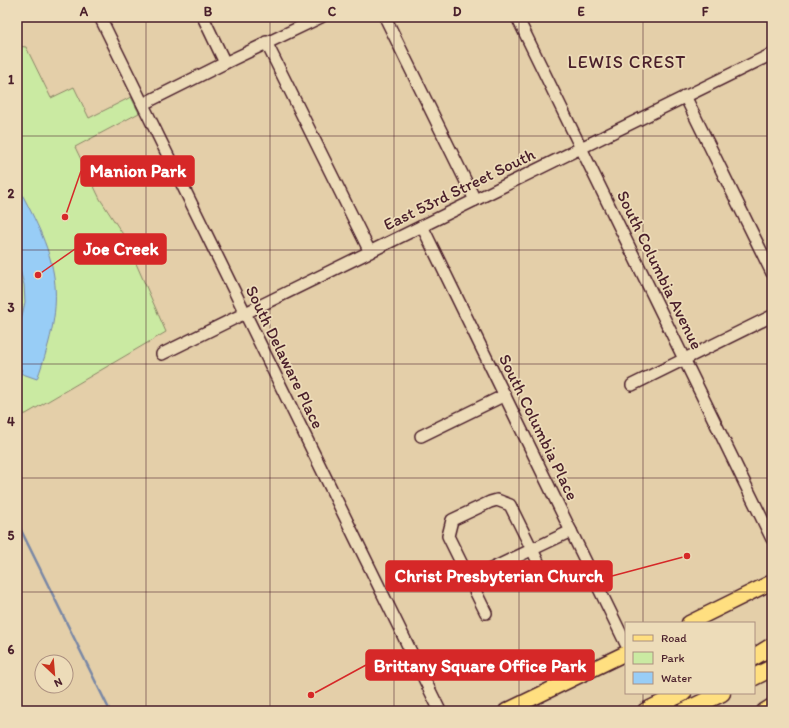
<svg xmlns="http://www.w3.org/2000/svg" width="789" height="728" viewBox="0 0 789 728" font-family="Itim,sans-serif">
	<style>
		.green { fill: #caeaa2; stroke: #8a8466 }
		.water { fill: #98cdf6; stroke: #7987a5 }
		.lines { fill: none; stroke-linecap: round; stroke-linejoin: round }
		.stream { stroke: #7987a5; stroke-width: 2.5 }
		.minor-casing { stroke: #4a1f2b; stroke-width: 14 }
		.major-casing { stroke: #4a1f2b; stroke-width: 17 }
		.highway-casing { stroke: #4a1f2b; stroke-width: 19 }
		.minor { stroke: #eddcb9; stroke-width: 11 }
		.major { stroke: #ffdf80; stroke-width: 14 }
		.highway { stroke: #ffdf80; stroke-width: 16 }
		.grid { fill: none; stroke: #4a1f2b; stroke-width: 1; stroke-opacity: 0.55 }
		.labels { text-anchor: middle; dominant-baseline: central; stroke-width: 3.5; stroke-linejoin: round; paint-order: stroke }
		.street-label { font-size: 17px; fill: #4a1f2b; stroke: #eddcb9 }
		.neighbourhood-label { font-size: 18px; letter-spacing: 1px; fill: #4a1f2b; stroke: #eddcb9 }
		.leader { fill: none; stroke: #d62828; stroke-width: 1.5 }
		.callout-dot { fill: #d62828; stroke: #eddcb9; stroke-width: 1.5 }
		.callout { fill: #d62828; stroke: #d62828; stroke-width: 1.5 }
		.callout-label { font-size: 18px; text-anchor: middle; font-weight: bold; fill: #fff }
		.neatline { fill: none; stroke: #4a1f2b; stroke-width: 1.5 }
		.grid-label { font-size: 13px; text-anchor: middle; font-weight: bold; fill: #4a1f2b }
	</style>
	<rect width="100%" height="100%" fill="#e4cfa9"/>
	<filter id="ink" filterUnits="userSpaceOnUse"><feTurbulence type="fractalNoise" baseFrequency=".025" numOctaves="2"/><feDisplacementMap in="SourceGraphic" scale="8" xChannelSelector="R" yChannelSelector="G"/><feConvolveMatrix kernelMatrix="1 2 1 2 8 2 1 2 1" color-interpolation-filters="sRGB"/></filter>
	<g filter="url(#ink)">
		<!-- green -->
		<polygon class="green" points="17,46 26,47 51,98 74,87 89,118 131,97 139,113 75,147 100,199 124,236 166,332 26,414 17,415"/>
		<!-- water -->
		<path class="water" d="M 17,185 C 59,262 68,295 37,379 L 17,372 L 17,339 L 25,302 L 24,285 L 17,258 Z"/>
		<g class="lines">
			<!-- stream -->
			<g class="stream">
				<polyline points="17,383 21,370"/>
				<polyline points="17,522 110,711"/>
			</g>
			<!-- minor casing -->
			<g class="minor-casing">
				<g id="minor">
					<polyline points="100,17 440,711"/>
					<polyline points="203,17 225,63"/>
					<polyline points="385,17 475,200"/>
					<polyline points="517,17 772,539"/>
					<polyline points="266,42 370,252"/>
					<polyline points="685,96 772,273"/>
					<polyline points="143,104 225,63 321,17"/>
					<polyline points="422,226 626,644"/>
					<polyline points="162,354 772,54"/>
					<polyline points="632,385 772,316"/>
					<polyline points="421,436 505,395"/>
					<polyline points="470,579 571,531"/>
					<polyline points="486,613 448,536 452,520 490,502 497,500 510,505 548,582"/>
					<polyline points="17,710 17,711"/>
				</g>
			</g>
			<!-- major casing -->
			<g class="major-casing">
				<g id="major">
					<polyline points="689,623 772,582"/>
					<polyline points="506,711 626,653"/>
					<polyline points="764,711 772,706"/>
				</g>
			</g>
			<!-- highway casing -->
			<g class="highway-casing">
				<g id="highway">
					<polyline points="754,657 772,646"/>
					<polyline points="754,677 772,668"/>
					<polyline points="646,711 683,693"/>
					<polyline points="685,711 722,693"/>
				</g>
			</g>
			<!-- minor -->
			<use href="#minor" class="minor"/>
			<!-- major -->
			<use href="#major" class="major"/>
			<!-- highway -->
			<use href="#highway" class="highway"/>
		</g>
	</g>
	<!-- grid -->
	<path class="grid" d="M 146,17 L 146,711M 270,17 L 270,711M 394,17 L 394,711M 519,17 L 519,711M 643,17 L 643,623M 17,136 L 772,136M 17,250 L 772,250M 17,364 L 772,364M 17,478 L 772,478M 17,592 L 772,592M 643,693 L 643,711"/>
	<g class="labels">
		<!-- street labels -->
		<g class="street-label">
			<text transform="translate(459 189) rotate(-26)">East 53rd Street South</text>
			<text transform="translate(660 270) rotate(64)">South Columbia Avenue</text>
			<text transform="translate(285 357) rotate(64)">South Delaware Place</text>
			<text transform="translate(539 427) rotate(64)">South Columbia Place</text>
		</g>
		<!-- neighbourhood labels -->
		<g class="neighbourhood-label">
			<text x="627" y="62">LEWIS CREST</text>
		</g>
	</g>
	<!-- callouts -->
	<path class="leader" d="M65 217L81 171M38 275L75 249M687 556L612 576M311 695L366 665"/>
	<g class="callout-dot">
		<circle cx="65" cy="217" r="4"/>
		<circle cx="38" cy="275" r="4"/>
		<circle cx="687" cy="556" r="4"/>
		<circle cx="311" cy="695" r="4"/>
	</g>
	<g class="callout">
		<rect x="81" y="156" width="113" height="30" rx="4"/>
		<rect x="75" y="234" width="91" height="30" rx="4"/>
		<rect x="386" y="561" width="226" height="30" rx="4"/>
		<rect x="366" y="650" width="228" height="30" rx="4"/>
	</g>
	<g class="callout-label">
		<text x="138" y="177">Manion Park</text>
		<text x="121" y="255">Joe Creek</text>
		<text x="499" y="582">Christ Presbyterian Church</text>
		<text x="480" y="672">Brittany Square Office Park</text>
	</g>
	<!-- margin -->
	<rect width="789" height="728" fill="none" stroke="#eddcb9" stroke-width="44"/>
	<!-- legend -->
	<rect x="625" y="622" width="130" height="72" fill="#eddcb9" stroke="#ac9080"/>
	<rect x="633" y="635" width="20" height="6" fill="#ffdf80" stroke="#ac9080"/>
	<text x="661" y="642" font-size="12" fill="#4a1f2b">Road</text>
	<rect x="633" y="652" width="20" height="12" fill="#caeaa2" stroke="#ac9080"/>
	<text x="661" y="662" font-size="12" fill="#4a1f2b">Park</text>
	<rect x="633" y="672" width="20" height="12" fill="#98cdf6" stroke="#ac9080"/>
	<text x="661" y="682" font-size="12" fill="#4a1f2b">Water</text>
	<!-- north arrow -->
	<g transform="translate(54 674) rotate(154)"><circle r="19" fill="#eddcb9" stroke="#ac9080"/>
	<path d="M0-3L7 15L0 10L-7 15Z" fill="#c8321e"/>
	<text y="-6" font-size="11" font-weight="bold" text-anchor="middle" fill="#4a1f2b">N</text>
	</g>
	<rect x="22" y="22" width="745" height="684" class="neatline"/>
	<g class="grid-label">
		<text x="84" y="16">A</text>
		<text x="208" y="16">B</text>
		<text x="332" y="16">C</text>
		<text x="457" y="16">D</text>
		<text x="581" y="16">E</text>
		<text x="705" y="16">F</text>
		<text x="11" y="84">1</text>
		<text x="11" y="198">2</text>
		<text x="11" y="312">3</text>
		<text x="11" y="426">4</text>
		<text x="11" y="540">5</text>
		<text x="11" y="654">6</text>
	</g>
</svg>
